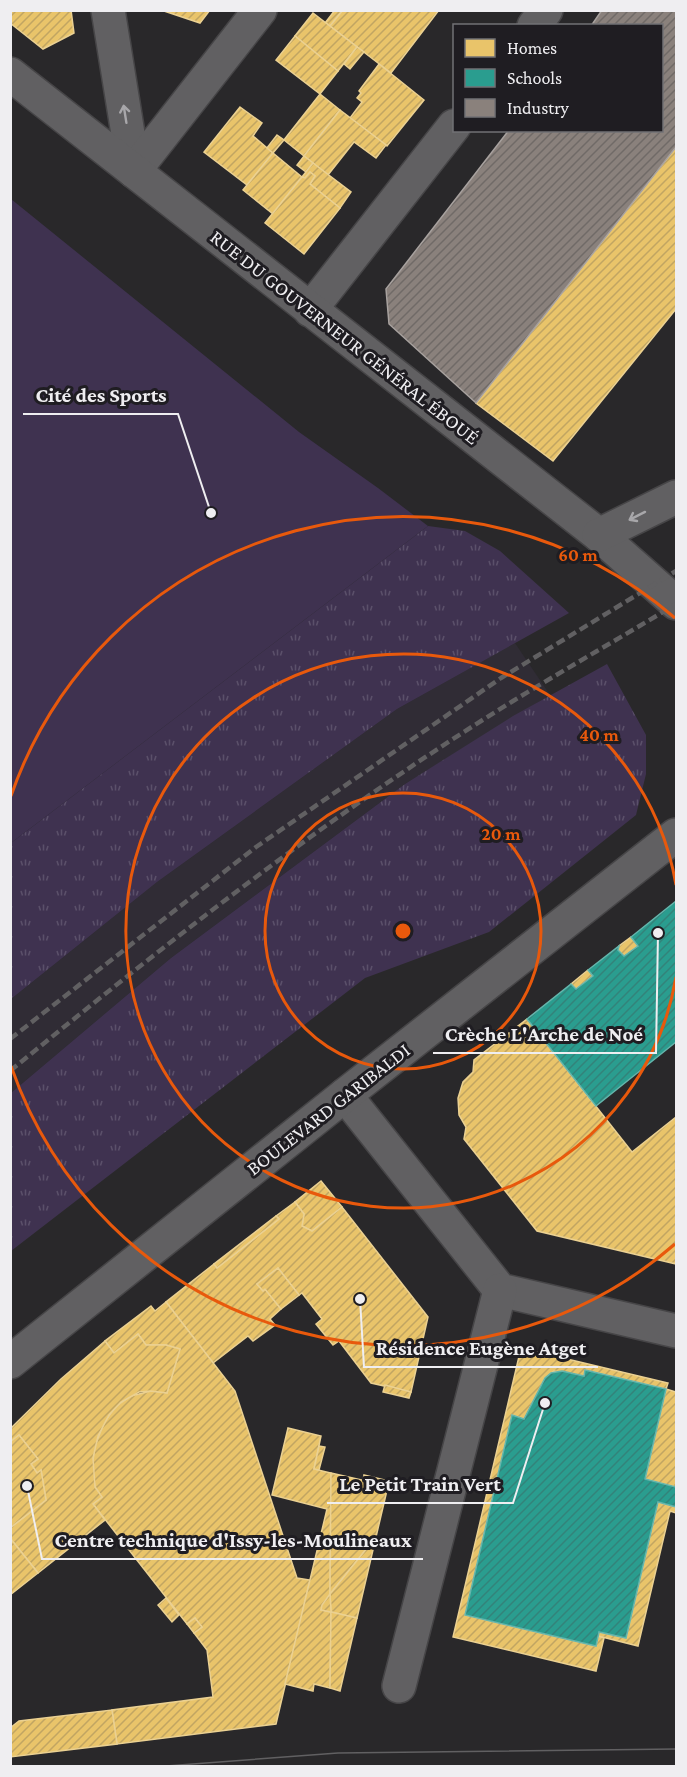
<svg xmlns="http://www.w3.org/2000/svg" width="687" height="1777" viewBox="0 0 687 1777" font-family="'Crimson Pro',serif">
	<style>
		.built { fill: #302c35 }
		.grass { fill: url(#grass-tufts) }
		.pitch { fill: #3f3250 }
		.homes { fill: url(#homes-hatch); stroke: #ebd192; stroke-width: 1.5 }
		.schools { fill: url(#schools-hatch); stroke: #65b5ac; stroke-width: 1.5 }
		.industry { fill: url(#industry-hatch); stroke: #a8a29f; stroke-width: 1.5 }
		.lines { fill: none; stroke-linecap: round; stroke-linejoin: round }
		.street-casing { stroke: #464547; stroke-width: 36 }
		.secondary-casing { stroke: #464547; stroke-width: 36 }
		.street { stroke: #616062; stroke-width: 33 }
		.secondary { stroke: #616062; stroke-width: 33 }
		.tram { stroke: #616062; stroke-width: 1.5 }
		.rail { stroke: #616062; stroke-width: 4.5; stroke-dasharray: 9 4.5; stroke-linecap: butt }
		.oneway { stroke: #a8a7aa }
		.ring { fill: none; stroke: #e8590c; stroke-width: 3 }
		.labels { text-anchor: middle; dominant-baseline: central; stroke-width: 6; stroke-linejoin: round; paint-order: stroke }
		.street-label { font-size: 20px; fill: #efeef1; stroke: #1f1d22 }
		.centre { fill: #e8590c; stroke: #1f1d22; stroke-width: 3 }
		.ring-label { font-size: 18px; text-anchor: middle; font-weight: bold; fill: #e8590c; stroke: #1f1d22; stroke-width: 6; stroke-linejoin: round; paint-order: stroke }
		.leader { fill: none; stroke: #efeef1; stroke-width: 2 }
		.callout-dot { fill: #efeef1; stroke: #1f1d22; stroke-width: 2 }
		.callout-label { font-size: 21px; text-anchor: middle; font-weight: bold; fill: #efeef1; stroke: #1f1d22; stroke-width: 6; stroke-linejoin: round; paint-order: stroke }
	</style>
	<defs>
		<pattern id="grass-tufts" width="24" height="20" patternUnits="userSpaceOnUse" patternTransform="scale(1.5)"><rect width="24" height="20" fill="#3f3250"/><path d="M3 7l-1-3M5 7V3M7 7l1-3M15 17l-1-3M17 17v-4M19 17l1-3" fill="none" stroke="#5b506a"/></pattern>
		<pattern id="homes-hatch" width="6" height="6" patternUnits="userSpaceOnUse" patternTransform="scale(1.5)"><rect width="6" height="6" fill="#e9c46a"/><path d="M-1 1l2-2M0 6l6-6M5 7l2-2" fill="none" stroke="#c1a562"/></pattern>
		<pattern id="schools-hatch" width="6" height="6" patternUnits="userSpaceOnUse" patternTransform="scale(1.5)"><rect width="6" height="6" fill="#2a9d8f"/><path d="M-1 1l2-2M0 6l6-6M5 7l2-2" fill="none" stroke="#33837a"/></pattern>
		<pattern id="industry-hatch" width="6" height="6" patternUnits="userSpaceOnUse" patternTransform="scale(1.5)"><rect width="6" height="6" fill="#8a817c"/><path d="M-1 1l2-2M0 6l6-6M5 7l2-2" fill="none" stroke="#706a67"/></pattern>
	</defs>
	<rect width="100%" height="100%" fill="#29282a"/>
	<!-- built -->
	<polygon class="built" points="515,643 550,695 405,784 171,958 11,1093 11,999 157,882 397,709"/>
	<!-- grass -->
	<g class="grass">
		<polygon points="428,526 465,531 500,551 569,613 397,709 157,882 11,999 11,843"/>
		<polygon points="607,664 646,735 646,774 636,815 489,932 365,978 11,1251 11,1093 171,958 405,784 513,716"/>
	</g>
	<!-- pitch -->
	<polygon class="pitch" points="11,199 299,432 378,488 428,526 11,843"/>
	<!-- homes -->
	<g class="homes">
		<polygon points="10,10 71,10 74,33 43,49 10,23"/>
		<polygon points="161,10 210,10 200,23"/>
		<polygon points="335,10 343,10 330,26 325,23"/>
		<polygon points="343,10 439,10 391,73 330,26"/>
		<polygon points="313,13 357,47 338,71 295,36"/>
		<polygon points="295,36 338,71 320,94 276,60"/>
		<polygon points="357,47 364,52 350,69 344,64"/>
		<polygon points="379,64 424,100 387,146 350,118 362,102 357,98 361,93 359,91"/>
		<polygon points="320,94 340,110 304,156 284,140"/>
		<polygon points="240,107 262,123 253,136 273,153 247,185 204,152"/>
		<polygon points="340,110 386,145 376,158 354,142 328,175 304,156"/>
		<polygon points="277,135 284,140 273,153 267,148"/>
		<polygon points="676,147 676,309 553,461 476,403"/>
		<polygon points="273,153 302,177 273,214 243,190"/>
		<polygon points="304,156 313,163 306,172 297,165"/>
		<polygon points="313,163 351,192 340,208 310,184 315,176 310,172 305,178 302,177"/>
		<polygon points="310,172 315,176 310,184 340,208 304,254 265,223 302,177 305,178"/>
		<polygon points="631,937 638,946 624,956 618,950 619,946"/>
		<polygon points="588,970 593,976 576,989 571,984"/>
		<polygon points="527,1019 632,1152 676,1117 676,1264 537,1231 464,1139 466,1127 459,1115 458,1098 463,1082 473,1072 474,1060"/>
		<polygon points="321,1181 342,1207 312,1231 302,1226 304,1214 295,1202"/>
		<polygon points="295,1202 304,1214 302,1226 312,1231 342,1207 428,1317 411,1392 371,1383 339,1341 333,1345 316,1324 322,1319 302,1293 299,1295 278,1268 257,1284 263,1291 265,1289 281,1309 270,1319 275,1325 253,1341 248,1336 213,1363 166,1302 214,1264 217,1268 279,1219 276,1216"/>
		<polygon points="276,1216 279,1219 217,1268 214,1264"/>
		<polygon points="278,1268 299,1295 281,1309 265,1289 263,1291 257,1284"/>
		<polygon points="166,1302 235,1391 297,1578 310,1580 276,1724 117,1744 112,1710 213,1697 207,1650 194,1633 202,1627 195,1618 187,1624 93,1504 102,1497 95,1487 92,1468 95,1446 104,1423 115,1407 131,1396 151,1391 167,1393 180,1349 166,1345 146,1345 138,1334 114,1353 105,1341 151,1306 155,1311"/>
		<polygon points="138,1334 146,1345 166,1345 180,1349 167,1393 151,1391 139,1392 121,1402 109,1415 98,1436 93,1458 95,1487 102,1497 93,1504 105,1520 38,1573 10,1538 10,1528 46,1500 41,1470 37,1473 31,1464 38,1459 19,1435 10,1442 10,1429 61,1379 105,1341 114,1353"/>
		<polygon points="521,1348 668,1383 666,1389 585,1370 584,1376 554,1371 545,1378 524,1419 512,1415 465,1615 596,1646 598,1636 604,1638 596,1671 453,1637"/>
		<polygon points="385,1385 411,1392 409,1398 383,1392"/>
		<polygon points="666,1389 676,1392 676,1487 645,1479"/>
		<polygon points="288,1428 321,1436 314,1469 331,1473 330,1594 321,1610 331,1612 330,1688 314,1684 313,1691 285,1684 327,1509 272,1495"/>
		<polygon points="19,1435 38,1459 31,1464 37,1473 41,1470 46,1500 10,1528 10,1442"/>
		<polygon points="319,1446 325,1447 319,1470 314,1469"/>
		<polygon points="331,1473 388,1486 376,1537 330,1594"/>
		<polygon points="364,1475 389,1481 388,1486 363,1480"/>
		<polygon points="658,1502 676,1507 676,1513 670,1511 638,1646 598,1636 599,1632 626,1638"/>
		<polygon points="376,1537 357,1618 331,1612 330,1594"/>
		<polygon points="10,1538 38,1573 10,1595"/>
		<polygon points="330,1594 331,1612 321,1610 322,1605"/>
		<polygon points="166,1598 179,1615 172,1622 158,1605"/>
		<polygon points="331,1612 357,1618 340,1691 330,1688"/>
		<polygon points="195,1618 202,1627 194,1633 187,1624"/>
		<polygon points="112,1710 117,1744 10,1757 10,1728 19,1721"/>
	</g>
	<!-- schools -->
	<g class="schools">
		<polygon points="676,901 676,1042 596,1106 527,1019 571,984 576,989 593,976 588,970 619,946 618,950 624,956 638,946 631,937"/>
		<polygon points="585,1370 666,1389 645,1479 676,1487 676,1507 658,1502 626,1638 599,1632 596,1646 465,1615 512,1415 524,1419 545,1378 551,1373 562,1371 584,1376"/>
	</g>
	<!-- industry -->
	<polygon class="industry" points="602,10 676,10 676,147 476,403 389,324 386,289 509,130 662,130 662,26 591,26"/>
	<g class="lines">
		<!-- street casing -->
		<g class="street-casing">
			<g id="street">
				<polyline points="108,10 134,171"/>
				<polyline points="534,26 546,10"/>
				<polyline points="134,171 260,10"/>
				<polyline points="310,310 454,126"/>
				<polyline points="345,1095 500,1290 676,1331"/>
				<polyline points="10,1362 345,1095 676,835"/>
				<polyline points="399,1686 500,1290"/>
			</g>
		</g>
		<!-- secondary casing -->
		<g class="secondary-casing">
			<g id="secondary">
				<polyline points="10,74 599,535 676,603"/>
				<polyline points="599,535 676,497"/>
			</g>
		</g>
		<!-- street -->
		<use href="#street" class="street"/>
		<!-- secondary -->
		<use href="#secondary" class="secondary"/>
		<!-- tram -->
		<polyline class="tram" points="166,1766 338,1753 676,1749"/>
		<!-- rail -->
		<g class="rail">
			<polyline points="10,1039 256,847 501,678 676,571"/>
			<path d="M 10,1071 C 171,939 336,810 513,701 C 567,668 622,637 676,604"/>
		</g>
	</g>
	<!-- one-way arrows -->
	<defs><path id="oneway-shaft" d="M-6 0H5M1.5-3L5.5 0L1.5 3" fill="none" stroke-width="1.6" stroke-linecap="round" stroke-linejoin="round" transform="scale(1.5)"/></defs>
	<g class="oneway">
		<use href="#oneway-shaft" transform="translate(125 114) rotate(-99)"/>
		<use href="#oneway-shaft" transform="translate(637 516) rotate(153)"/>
	</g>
	<!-- distance rings -->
	<g class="ring">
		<circle cx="403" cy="931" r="138"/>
		<path d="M676 977A277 277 0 1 1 676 885"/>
		<path d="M675 1244A415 415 0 0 1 11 1066M11 796A415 415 0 0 1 675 618"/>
	</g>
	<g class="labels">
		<!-- street labels -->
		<g class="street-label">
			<text transform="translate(345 337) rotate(38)">RUE DU GOUVERNEUR GÉNÉRAL ÉBOUÉ</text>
			<text transform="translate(328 1109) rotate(-38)">BOULEVARD GARIBALDI</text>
		</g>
	</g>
	<circle cx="403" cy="931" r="9" class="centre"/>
	<g class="ring-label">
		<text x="578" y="561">60 m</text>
		<text x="599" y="741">40 m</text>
		<text x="501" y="840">20 m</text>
	</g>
	<!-- callouts -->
	<path class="leader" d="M211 513L178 414H23M658 933L656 1053H433M360 1299L364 1367H598M545 1403L513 1503H327M27 1486L42 1559H423"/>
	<g class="callout-dot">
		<circle cx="211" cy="513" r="6"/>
		<circle cx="658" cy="933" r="6"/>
		<circle cx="360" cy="1299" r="6"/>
		<circle cx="545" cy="1403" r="6"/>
		<circle cx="27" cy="1486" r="6"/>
	</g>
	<g class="callout-label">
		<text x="101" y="402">Cité des Sports</text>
		<text x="544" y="1041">Crèche L'Arche de Noé</text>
		<text x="481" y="1355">Résidence Eugène Atget</text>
		<text x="420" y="1491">Le Petit Train Vert</text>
		<text x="233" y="1547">Centre technique d'Issy-les-Moulineaux</text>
	</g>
	<!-- border -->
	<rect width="687" height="1777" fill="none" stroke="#efeef1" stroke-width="24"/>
	<!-- legend -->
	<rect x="453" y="24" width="210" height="108" fill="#1f1d22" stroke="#727175" stroke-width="1.5"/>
	<rect x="465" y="39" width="30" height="18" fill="#e9c46a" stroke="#727175" stroke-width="1.5"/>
	<text x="507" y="54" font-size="18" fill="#efeef1">Homes</text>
	<rect x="465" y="69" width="30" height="18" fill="#2a9d8f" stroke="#727175" stroke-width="1.5"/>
	<text x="507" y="84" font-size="18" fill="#efeef1">Schools</text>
	<rect x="465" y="99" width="30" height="18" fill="#8a817c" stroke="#727175" stroke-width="1.5"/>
	<text x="507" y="114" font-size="18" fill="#efeef1">Industry</text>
</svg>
